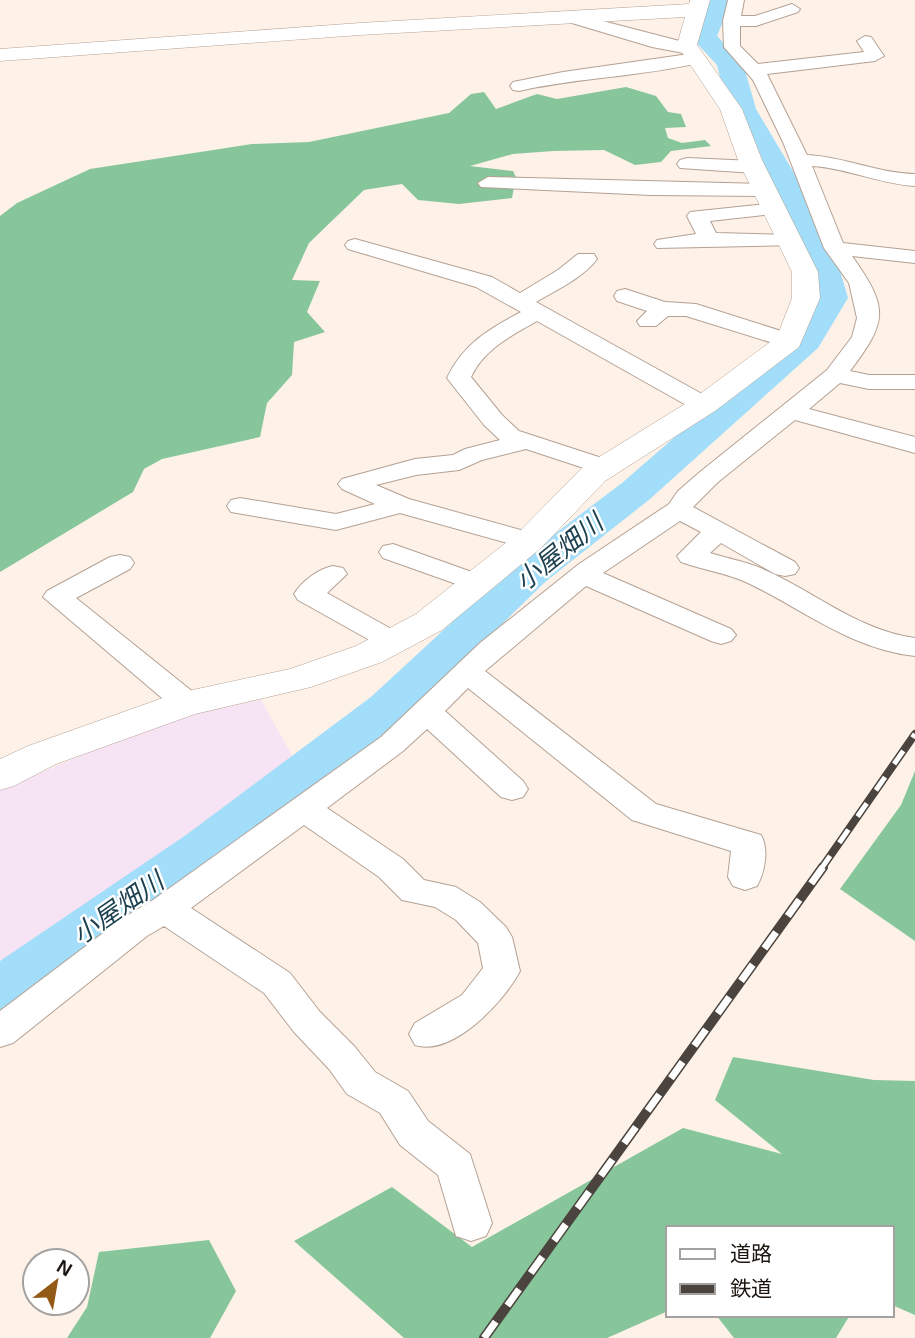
<svg xmlns="http://www.w3.org/2000/svg" width="915" height="1338" viewBox="0 0 915 1338" font-family="Helvetica,'Noto Sans JP',sans-serif">
	<style>
		.industrial { fill: #f6e3f3 }
		.forest { fill: #87c69a }
		.lines { fill: none; stroke-linecap: round; stroke-linejoin: round }
		.river { fill: #a2ddf9; fill-rule: evenodd }
		.minor-casing { stroke: #b4a194; stroke-width: 2 }
		.tertiary-casing { stroke: #b4a194; stroke-width: 1 }
		.minor { fill: #fff; fill-rule: evenodd }
		.tertiary { fill: #fff; fill-rule: evenodd }
		.rail-far1-casing { stroke: #4b443e; stroke-width: 8 }
		.rail-casing { stroke: #4b443e; stroke-width: 10 }
		.rail-far1 { stroke: #fff; stroke-width: 5; stroke-dasharray: 16; stroke-linecap: butt }
		.rail { stroke: #fff; stroke-width: 7; stroke-dasharray: 20; stroke-linecap: butt }
		.labels { text-anchor: middle; dominant-baseline: central; stroke-width: 5; stroke-linejoin: round; paint-order: stroke }
		.water-label { font-size: 26px; font-style: italic; fill: #1e4150; stroke: #fff }
	</style>
	<rect width="100%" height="100%" fill="#fdf1e8"/>
	<!-- industrial -->
	<polygon class="industrial" points="261,700 294,759 23,954 0,960 0,790 161,721"/>
	<!-- forest -->
	<g class="forest">
		<polygon points="626,87 656,96 668,112 681,114 686,127 665,128 668,138 682,143 705,140 711,146 671,151 661,162 635,165 604,150 553,151 513,154 470,166 513,171 516,177 512,198 459,204 418,200 402,184 364,190 309,243 292,280 320,281 307,312 325,332 294,342 292,375 267,403 260,437 162,459 144,469 133,492 0,572 0,216 17,203 90,169 252,144 309,142 449,113 471,94 484,92 496,109 537,94 557,99"/>
		<polygon points="915,771 915,941 840,889 901,805"/>
		<polygon points="733,1057 874,1080 915,1081 915,1315 892,1305 892,1228 668,1228 668,1311 607,1338 404,1338 294,1241 392,1187 472,1247 683,1128 782,1154 715,1100"/>
		<polygon points="209,1240 236,1291 210,1338 67,1338 87,1307 99,1252"/>
		<polygon points="716,1315 850,1315 836,1338 734,1338"/>
	</g>
	<g class="lines">
		<!-- river -->
		<polygon class="river" points="708,0 732,0 717,36 743,63 756,109 797,178 835,253 848,298 818,348 650,499 545,582 405,719 222,861 20,1005 0,1012 0,961 186,835 371,697 515,564 622,483 792,335 814,298 803,253 767,178 728,109 717,65 691,37"/>
		<!-- minor casing -->
		<g class="minor-casing">
			<g id="minor">
				<path d="M 728,0 L 744,0 L 741,16 L 755,16 L 792,4 L 800,9 L 798,12 L 756,26 L 740,26 L 740,46 L 758,64 L 864,52 L 857,41 L 865,36 L 871,37 L 884,56 L 875,61 L 767,74 L 807,155 C 846,157 876,173 915,174 L 915,186 C 879,184 847,168 812,166 L 843,243 L 915,251 L 915,263 L 852,256 C 889,308 888,321 850,371 L 869,375 L 915,375 L 915,389 L 869,389 L 840,383 L 809,409 L 915,437 L 915,453 L 795,420 L 718,482 L 693,507 L 795,562 L 799,568 L 795,574 L 785,576 L 775,574 L 721,543 L 710,553 C 729,559 749,562 767,571 C 816,593 860,631 915,638 L 915,656 C 851,649 804,610 748,583 C 727,573 703,570 681,562 L 677,556 L 701,532 L 680,521 L 603,573 L 731,629 L 736,635 L 731,641 L 721,644 L 711,641 L 586,586 L 485,671 L 656,804 L 761,835 C 769,849 765,872 757,886 L 745,890 L 733,886 L 728,877 L 731,851 L 632,820 L 468,688 L 445,711 L 523,781 L 528,789 L 523,797 L 512,800 L 501,797 L 427,729 L 403,751 L 327,808 L 403,859 L 424,880 L 456,887 L 480,902 L 506,927 L 512,937 L 520,971 C 504,1002 452,1057 415,1045 L 409,1034 L 415,1023 L 462,995 L 483,968 L 478,943 L 456,920 L 435,907 L 402,900 L 379,877 L 304,825 L 191,908 L 290,973 L 320,1012 L 355,1047 L 375,1072 L 408,1091 L 428,1121 L 470,1154 L 492,1223 L 486,1236 L 471,1241 L 456,1236 L 438,1175 L 400,1145 L 380,1113 L 347,1094 L 329,1069 L 294,1032 L 264,993 L 164,926 L 147,936 L 13,1043 L 0,1047 L 0,1011 L 123,918 L 153,900 L 381,737 L 480,643 L 579,564 L 669,504 L 678,491 L 700,472 L 827,370 L 852,337 L 857,318 L 849,283 L 824,248 L 783,142 L 753,80 L 724,47 L 723,21 Z"/>
				<path d="M 568,12 L 695,45 L 697,49 L 689,54 L 702,54 L 705,58 L 702,62 C 642,77 579,77 519,91 L 513,90 L 510,86 L 513,82 L 563,72 L 689,54 L 652,47 L 562,20 L 560,17 Z"/>
				<polygon points="687,158 754,161 764,167 754,173 680,168 677,164 680,160"/>
				<polygon points="488,177 765,184 772,186 775,190 772,194 765,196 651,195 481,187 478,183"/>
				<polygon points="775,203 782,205 785,209 782,213 710,221 716,233 790,235 797,237 800,241 797,245 657,248 654,244 657,240 696,234 687,216 690,212"/>
				<path d="M 355,239 L 492,277 L 520,293 L 558,270 L 578,254 L 594,254 L 597,259 C 583,278 556,290 536,302 L 713,400 L 716,405 L 713,410 L 704,412 L 695,410 L 537,321 C 511,336 484,349 471,377 L 502,415 L 519,431 L 614,462 L 618,467 L 614,472 L 605,475 L 596,472 L 526,449 L 482,460 L 459,470 L 416,475 L 376,485 L 409,499 L 539,535 L 543,541 L 539,547 L 529,549 L 400,513 L 336,530 L 231,512 L 227,506 L 231,500 L 240,498 L 336,514 L 375,504 L 342,489 L 338,484 L 342,479 L 415,459 L 453,455 L 465,449 L 500,440 L 484,425 L 447,378 C 463,344 489,329 521,312 L 476,287 L 348,249 L 345,245 L 348,241 Z"/>
				<polygon points="625,289 665,302 696,304 797,336 800,341 797,346 789,348 686,316 668,316 656,326 640,326 637,321 647,311 617,301 614,296 617,291"/>
				<polygon points="393,544 486,577 490,583 486,589 476,591 383,558 379,552 383,546"/>
				<polygon points="120,555 130,557 134,563 130,569 76,598 198,696 202,703 198,710 187,713 176,710 43,597 47,591 110,557"/>
				<path d="M 333,566 L 343,568 L 347,574 L 327,593 L 402,635 L 407,641 L 402,647 L 392,650 L 382,647 L 298,600 L 294,594 C 302,581 318,569 333,566 Z"/>
			</g>
		</g>
		<!-- tertiary casing -->
		<g class="tertiary-casing">
			<polygon id="tertiary" points="690,0 710,0 697,45 742,109 762,160 818,272 820,298 799,347 715,411 605,481 541,548 442,630 382,662 311,687 195,714 56,764 14,786 0,790 0,759 28,746 174,694 290,669 356,646 416,614 517,534 583,467 693,399 777,337 792,298 792,272 738,160 720,109 677,45 685,17 360,35 0,61 0,49 360,23 689,4"/>
		</g>
		<!-- minor -->
		<use href="#minor" class="minor"/>
		<!-- tertiary -->
		<use href="#tertiary" class="tertiary"/>
		<!-- rail-far1 casing -->
		<g class="rail-far1-casing">
			<polyline id="rail-far1" points="821,869 915,734"/>
		</g>
		<!-- rail casing -->
		<g class="rail-casing">
			<polyline id="rail" points="484,1338 823,867"/>
		</g>
		<!-- rail-far1 -->
		<use href="#rail-far1" class="rail-far1"/>
		<!-- rail -->
		<use href="#rail" class="rail"/>
	</g>
	<g class="labels">
		<!-- water labels -->
		<g class="water-label">
			<text transform="translate(559 552) rotate(-39)">小屋畑川</text>
			<text transform="translate(118 908) rotate(-35)">小屋畑川</text>
		</g>
	</g>
	<!-- legend -->
	<rect x="666" y="1226" width="228" height="91" fill="#ffffff" stroke="#a4a2a0" stroke-width="2"/>
	<rect x="680" y="1249" width="35" height="10" fill="#ffffff" stroke="#a4a2a0" stroke-width="2"/>
	<text x="730" y="1261" font-size="21" fill="#1c1611">道路</text>
	<rect x="680" y="1284" width="35" height="10" fill="#4b443e" stroke="#a4a2a0" stroke-width="2"/>
	<text x="730" y="1296" font-size="21" fill="#1c1611">鉄道</text>
	<!-- north arrow -->
	<g transform="translate(56 1282) rotate(31)"><circle r="33" fill="#ffffff" stroke="#a4a2a0" stroke-width="2"/>
	<path d="M0-5L12 26L0 18L-12 26Z" fill="#935a17"/>
	<text y="-10" font-size="19" font-weight="bold" text-anchor="middle" fill="#1c1611">N</text>
	</g>
</svg>
